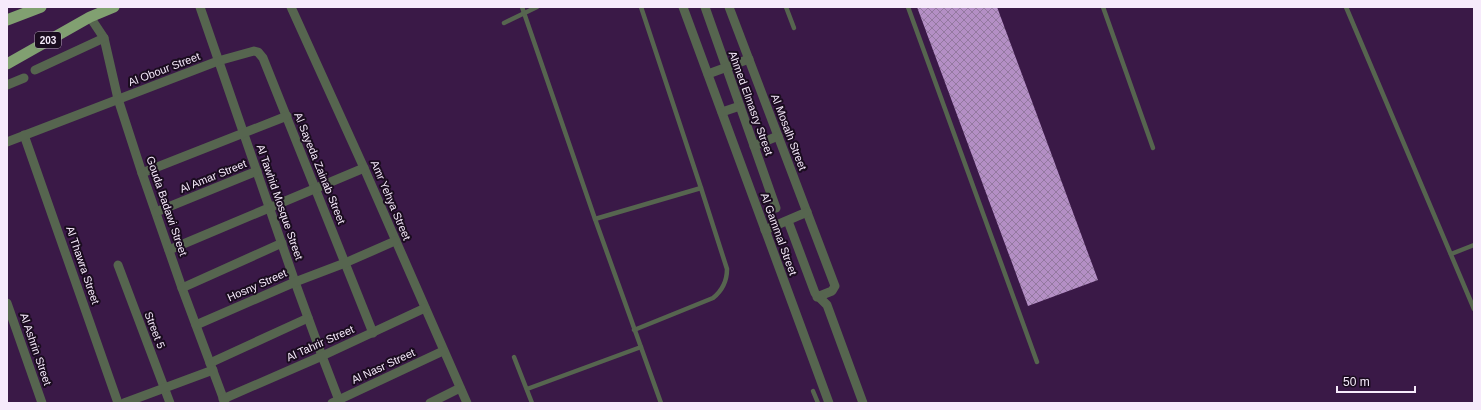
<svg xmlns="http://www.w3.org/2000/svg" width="1481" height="410" viewBox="0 0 1481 410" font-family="Helvetica,sans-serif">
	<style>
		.building { fill: url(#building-cross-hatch) }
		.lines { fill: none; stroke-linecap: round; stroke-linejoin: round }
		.service { stroke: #56654f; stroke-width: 4.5 }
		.minor { stroke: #56654f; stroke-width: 9 }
		.primary { stroke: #81a071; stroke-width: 11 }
		.labels { text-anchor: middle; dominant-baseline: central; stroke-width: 4; stroke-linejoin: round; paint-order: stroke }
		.shield { fill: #1a0c1f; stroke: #b4a7b9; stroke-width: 1 }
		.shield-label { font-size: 10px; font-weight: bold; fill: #f6eafb }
		.street-label { font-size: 11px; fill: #f6eafb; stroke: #1a0c1f }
	</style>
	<defs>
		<pattern id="building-cross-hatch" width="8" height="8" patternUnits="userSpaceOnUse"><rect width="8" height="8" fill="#b48fc5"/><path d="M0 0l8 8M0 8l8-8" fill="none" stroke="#9479a0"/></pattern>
	</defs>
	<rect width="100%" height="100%" fill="#3a1947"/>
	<!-- building -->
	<polygon class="building" points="917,7 997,7 1098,280 1028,306"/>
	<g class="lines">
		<!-- service -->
		<g class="service">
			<polyline points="522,7 595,219 661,403"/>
			<polyline points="786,7 794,28"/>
			<polyline points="908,7 1037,362"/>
			<polyline points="1103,7 1153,148"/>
			<polyline points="1346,7 1474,309"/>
			<polyline points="504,23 537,7"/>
			<polyline points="595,219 701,188"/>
			<polyline points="1451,254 1474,245"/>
			<path d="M 634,330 L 713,298 C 723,290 727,281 727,269 L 701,188 L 641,7"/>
			<polyline points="514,357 532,403"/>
			<polyline points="527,389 641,347"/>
			<polyline points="813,391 818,403"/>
		</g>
		<!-- minor -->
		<g class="minor">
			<polyline points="200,7 295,282 322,356 340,403"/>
			<polyline points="291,7 364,168 467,403"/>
			<polyline points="683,7 829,403"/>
			<polyline points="705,7 776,208"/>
			<polyline points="729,7 835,286 832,291 817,297"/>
			<polyline points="90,17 104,38 118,99 142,173 182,288 225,403"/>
			<polyline points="35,70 104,38"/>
			<polyline points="708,74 749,59"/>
			<polyline points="7,85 24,78"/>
			<polyline points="722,112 740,106"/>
			<polyline points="24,135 118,403"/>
			<polyline points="7,142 218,61 254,51 258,52 263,58 373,333"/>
			<polyline points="754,146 778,136"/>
			<polyline points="142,173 287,116"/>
			<polyline points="156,212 257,171"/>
			<polyline points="788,221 815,293 827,305 863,403"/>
			<polyline points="765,230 807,212"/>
			<polyline points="169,250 364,168"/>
			<polyline points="118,265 170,403"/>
			<polyline points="182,288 282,243"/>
			<polyline points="7,303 42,403"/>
			<polyline points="196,325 295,282 345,263 395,241"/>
			<polyline points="210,363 308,318"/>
			<polyline points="223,399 322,356 425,308"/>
			<polyline points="124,403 213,370"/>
			<polyline points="332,403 443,351"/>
			<polyline points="430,403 460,388"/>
		</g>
		<!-- primary -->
		<g class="primary">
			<polyline points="7,20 41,7"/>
			<polyline points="7,64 90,17 114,7"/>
		</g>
	</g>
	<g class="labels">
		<!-- shield labels -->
		<rect class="shield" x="35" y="32" width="26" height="16" rx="3"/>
		<g class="shield-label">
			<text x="48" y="40">203</text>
		</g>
		<!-- street labels -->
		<g class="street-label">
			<text transform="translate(164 69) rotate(-21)">Al Obour Street</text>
			<text transform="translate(751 103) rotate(70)">Ahmed Elmasry Street</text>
			<text transform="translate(789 132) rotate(69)">Al Mosalh Street</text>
			<text transform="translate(320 168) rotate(68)">Al Sayeda Zainab Street</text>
			<text transform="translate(213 176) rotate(-22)">Al Amar Street</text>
			<text transform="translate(391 200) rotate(67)">Amr Yehya Street</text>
			<text transform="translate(280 202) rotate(71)">Al Tawhid Mosque Street</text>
			<text transform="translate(167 206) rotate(71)">Gouda Badawi Street</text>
			<text transform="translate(779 234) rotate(70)">Al Gammal Street</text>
			<text transform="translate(83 265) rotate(71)">Al Thawra Street</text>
			<text transform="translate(257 285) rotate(-24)">Hosny Street</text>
			<text transform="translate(155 330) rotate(69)">Street 5</text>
			<text transform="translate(320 343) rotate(-24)">Al Tahrir Street</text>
			<text transform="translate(36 349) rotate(71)">Al Ashrin Street</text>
			<text transform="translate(383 366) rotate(-25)">Al Nasr Street</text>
		</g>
	</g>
	<!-- border -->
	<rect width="1481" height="410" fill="none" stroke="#f6eafb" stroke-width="16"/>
	<!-- scale -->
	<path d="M1337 386v6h78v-6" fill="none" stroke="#f6eafb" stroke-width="2"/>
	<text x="1343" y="386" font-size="12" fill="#f6eafb" stroke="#1a0c1f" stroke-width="3" paint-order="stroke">50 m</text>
</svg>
